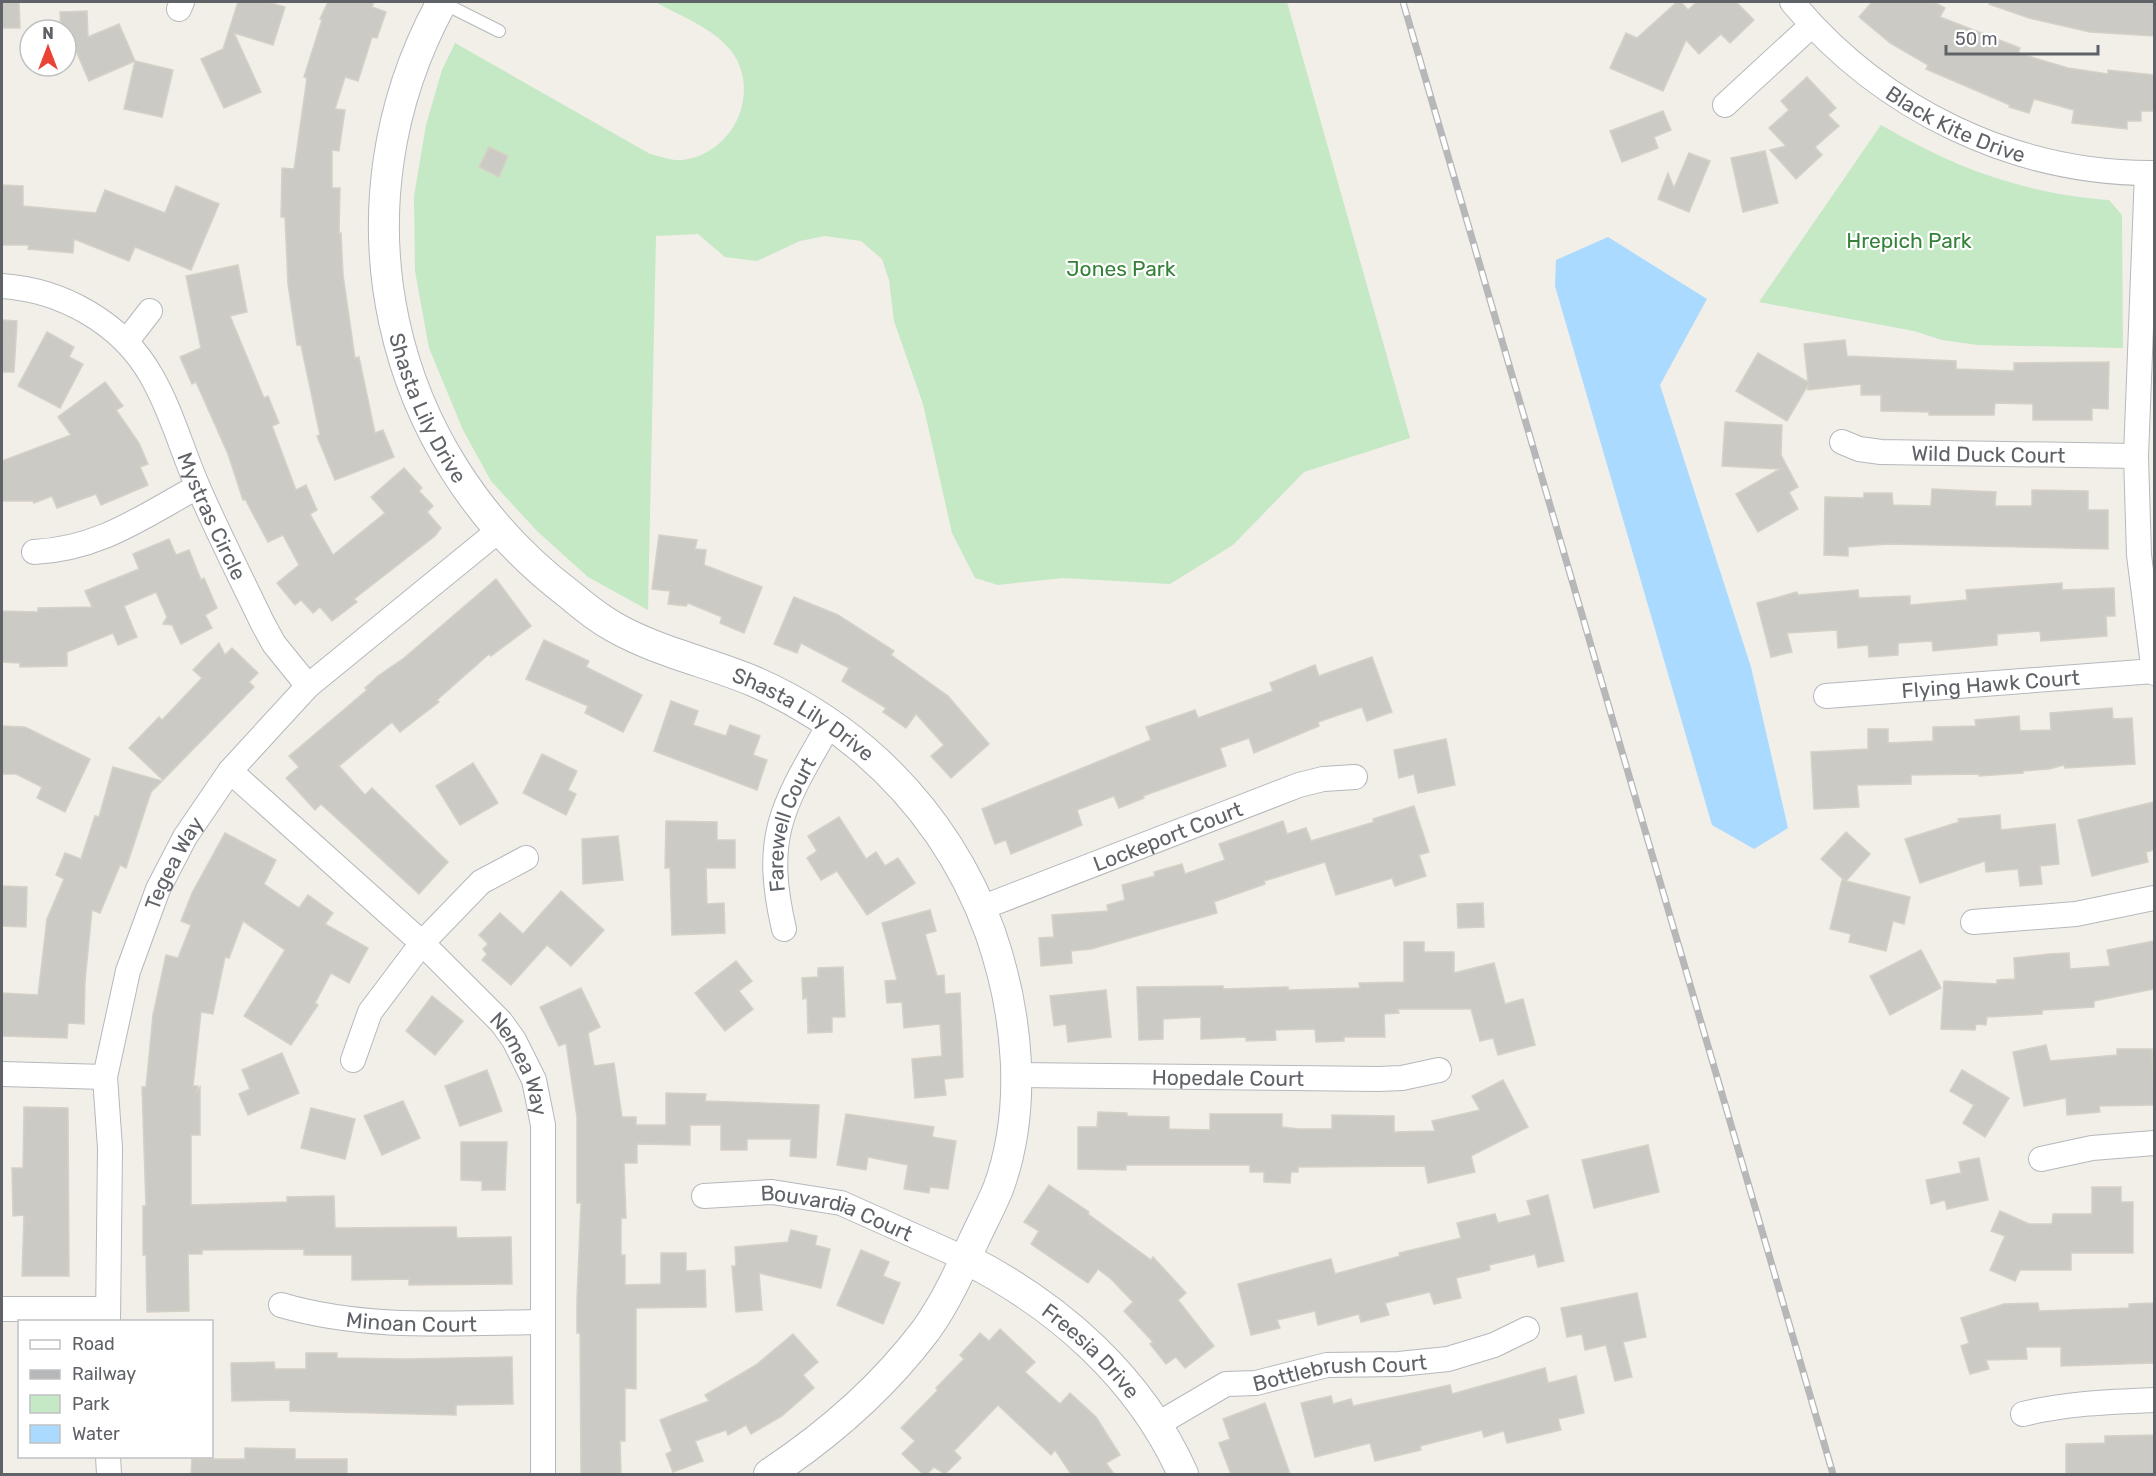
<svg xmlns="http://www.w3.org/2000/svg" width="2156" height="1476" viewBox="0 0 2156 1476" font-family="Rubik,sans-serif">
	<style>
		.green { fill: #c5e8c5 }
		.water { fill: #aadaff }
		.building { fill: #cccac5; stroke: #d6d1c6; stroke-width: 1.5 }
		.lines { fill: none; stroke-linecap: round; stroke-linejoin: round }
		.service-casing { stroke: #b5b8bc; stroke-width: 14 }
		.minor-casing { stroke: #b5b8bc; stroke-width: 26 }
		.tertiary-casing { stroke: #b5b8bc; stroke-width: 32 }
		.service { stroke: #fff; stroke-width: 12 }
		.minor { stroke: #fff; stroke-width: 24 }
		.tertiary { stroke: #fff; stroke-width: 30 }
		.rail-casing { stroke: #b6b7b8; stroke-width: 7 }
		.rail { stroke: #fff; stroke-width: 4.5; stroke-dasharray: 14; stroke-linecap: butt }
		.labels { text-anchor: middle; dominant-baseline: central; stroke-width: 4.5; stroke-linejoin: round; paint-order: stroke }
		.street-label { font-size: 21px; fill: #5f6368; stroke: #fff }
		.park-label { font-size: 21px; fill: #348238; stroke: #fff }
	</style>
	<rect width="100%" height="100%" fill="#f1efe8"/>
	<!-- green -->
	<g class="green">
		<path d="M 655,2 L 1287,2 L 1410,438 L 1304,472 L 1233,545 L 1170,584 L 1063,578 L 998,585 L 975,578 L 952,533 L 923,404 L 894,321 L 889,280 L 882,259 L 861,241 L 825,236 L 800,241 L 757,261 L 725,257 L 698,234 L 656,236 L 648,610 L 588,577 L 537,531 L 491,481 L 463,430 L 429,348 L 415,271 L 414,196 L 426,125 L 442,70 L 455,43 L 650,154 C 659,156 672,161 682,160 C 729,155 758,102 737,60 C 722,31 682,17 655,2 Z"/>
		<path d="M 1881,125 C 1957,169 2022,193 2109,200 L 2122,215 L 2123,348 L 1978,345 L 1942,340 L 1914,331 L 1759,302 Z"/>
	</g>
	<!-- water -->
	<polygon class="water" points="1608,237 1707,299 1660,385 1751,667 1788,828 1754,849 1712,825 1555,286 1556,260"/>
	<!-- building -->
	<g class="building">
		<polygon points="2,2 19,2 20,28 2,28"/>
		<polygon points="238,2 268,2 285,7 273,45 234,33 261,92 224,108 201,59 223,49"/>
		<polygon points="328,2 374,2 372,7 386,12 377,38 372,37 358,81 345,77 335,109 345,110 339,151 332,150 332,188 340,188 339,233 341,233 343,275 355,358 359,357 375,433 383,430 394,457 335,480 317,436 320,435 301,345 297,345 288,284 285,217 281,217 282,168 294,169 307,78 304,77 322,20 320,19"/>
		<polygon points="1677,2 1681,2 1688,10 1697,2 1736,2 1754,20 1730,43 1721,34 1699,54 1686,40 1663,91 1610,68 1626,33 1637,38"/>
		<polygon points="1872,2 1934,2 1945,8 1940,17 2020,48 2018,53 2068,68 2108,74 2108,70 2154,75 2154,111 2141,111 2141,121 2127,121 2127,129 2072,123 2074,110 2034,99 2029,113 2009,107 2010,105 1926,69 1928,65 1890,43 1859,17"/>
		<polygon points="1990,2 2154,2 2154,36 2090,32 2029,18 1989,4"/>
		<polygon points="87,11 88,37 119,24 135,61 89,81 67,30 61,30 60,12"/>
		<polygon points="135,61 173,70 162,117 124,109"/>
		<polygon points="1807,77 1836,108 1828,115 1839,126 1815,147 1822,155 1796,179 1770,150 1786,146 1769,128 1789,110 1781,101"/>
		<polygon points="1663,111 1671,130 1654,137 1658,148 1622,162 1610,131"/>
		<polygon points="489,147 508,156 499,177 479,167"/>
		<polygon points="1765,151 1778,203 1743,212 1731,158"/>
		<polygon points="1689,153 1710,161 1689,212 1658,199 1668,173 1674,188"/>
		<polygon points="2,185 23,186 23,206 96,213 105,190 165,213 176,186 219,204 191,270 135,247 129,261 74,239 73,253 28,249 29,245 2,245"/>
		<polygon points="238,265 247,312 230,316 264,398 268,396 279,423 272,426 296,490 306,485 317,510 310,514 333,555 385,513 371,497 404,468 422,488 419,491 433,506 427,512 441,528 435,536 354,599 357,602 332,621 320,607 313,613 301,600 295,605 277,583 299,565 283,535 268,542 245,499 243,500 228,454 196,382 192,384 180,357 201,348 186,276"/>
		<polygon points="2,320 17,321 14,372 2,372"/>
		<polygon points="47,332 74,347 69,357 83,364 60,408 18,386"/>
		<polygon points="1845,340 1847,356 1956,361 1956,369 2014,371 2014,363 2109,362 2108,409 2092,408 2092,420 2033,420 2033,404 1995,403 1994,415 1929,415 1929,412 1881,411 1881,395 1861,395 1861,384 1808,390 1808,385 1787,421 1736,391 1758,353 1808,382 1804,344"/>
		<polygon points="105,382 123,406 116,410 139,443 148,464 140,467 148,485 101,505 96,494 57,508 52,496 34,503 33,501 2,501 2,461 71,435 58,417"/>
		<polygon points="1725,422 1782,425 1781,455 1798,487 1789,492 1798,509 1758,532 1736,494 1780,469 1722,466"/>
		<polygon points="1932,489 1996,492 1995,506 2032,506 2032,490 2088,491 2088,510 2108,510 2108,549 1888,544 1848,547 1848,556 1824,555 1825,497 1864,498 1864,493 1892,493 1893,505 1931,506"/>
		<polygon points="659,535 697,540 695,549 706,550 704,565 762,587 744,633 720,623 722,617 688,603 686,606 668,604 670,591 652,589"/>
		<polygon points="169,539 176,555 189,550 201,580 204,578 217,608 205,615 212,628 181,644 172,625 163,624 167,617 156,592 124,606 137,637 118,645 113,633 67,652 67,666 20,667 20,663 2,662 2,611 38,612 38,608 92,607 85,591 139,569 133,554"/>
		<polygon points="496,579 531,626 491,656 489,654 437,700 439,702 400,732 392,722 339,766 365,795 372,788 448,862 419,894 321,804 315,810 286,778 299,767 289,756 367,690 365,688 378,676 404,658"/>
		<polygon points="2062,583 2062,590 2114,588 2115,616 2106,616 2107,636 2041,641 2040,631 1997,634 1997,645 1933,651 1932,641 1898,643 1898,655 1869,657 1868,645 1838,648 1837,630 1787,633 1792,652 1771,657 1757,603 1797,592 1798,595 1858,590 1859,598 1910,596 1910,605 1967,600 1966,590"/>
		<polygon points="794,597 838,615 894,651 891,655 948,696 989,744 951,778 931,756 944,745 916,714 906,728 883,712 886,708 842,681 849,668 801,643 797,653 774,644"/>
		<polygon points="544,640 589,661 586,667 642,695 623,732 585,713 588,706 526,679"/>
		<polygon points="219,643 225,655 232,648 258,673 249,682 254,687 163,780 129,748 159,717 162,720 202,678 193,670"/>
		<polygon points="1372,657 1392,712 1367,721 1362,707 1318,722 1319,726 1254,753 1249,738 1220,748 1226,766 1143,796 1144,798 1119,808 1114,796 1077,810 1082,825 1011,854 1006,840 995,844 982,809 1151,740 1146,727 1195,710 1198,718 1273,691 1270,683 1315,665 1319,676"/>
		<polygon points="671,701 698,711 693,725 726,736 730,725 760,736 753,755 767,760 757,790 654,751"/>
		<polygon points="2112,708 2113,719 2132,718 2135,764 2065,768 2064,765 2049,769 2023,771 2023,773 1979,776 1979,774 1911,775 1911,784 1857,785 1859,807 1814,809 1811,752 1868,749 1868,729 1888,729 1888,743 1933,741 1933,727 1976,726 1975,720 2019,716 2020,731 2051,730 2050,713"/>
		<polygon points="2,726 25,727 90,759 65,812 37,798 42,787 16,774 2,774"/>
		<polygon points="1446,739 1455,785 1418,793 1414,774 1399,778 1394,750"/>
		<polygon points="542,754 577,771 568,790 576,794 566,815 523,793"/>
		<polygon points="473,763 498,803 460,825 436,786"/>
		<polygon points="113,767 162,781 151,792 126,868 120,865 100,913 92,910 85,981 84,1024 68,1023 67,1038 2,1036 2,993 38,995 47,919 64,879 56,875 65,853 81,859 95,816 99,817"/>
		<polygon points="2154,802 2154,850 2146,852 2148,862 2092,876 2078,820"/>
		<polygon points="1414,806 1429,852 1419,855 1426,876 1395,886 1392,878 1336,895 1325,862 1264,881 1265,884 1214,902 1217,913 1091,949 1071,951 1072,963 1041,966 1039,938 1054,937 1052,915 1108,911 1107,905 1125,900 1122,885 1155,876 1154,872 1182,864 1185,874 1225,860 1219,844 1283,821 1287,834 1306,828 1311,841 1374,822 1373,819"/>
		<polygon points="2000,815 2001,830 2055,824 2059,864 2040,866 2042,884 2020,886 2018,869 1986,872 1985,861 1920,883 1905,839 1959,822 1958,819"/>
		<polygon points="839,817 866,859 876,852 885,866 898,858 915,883 867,915 837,871 821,880 807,858 817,851 808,836"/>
		<polygon points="666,821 717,822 717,840 735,840 735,868 706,868 707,904 724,903 725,933 672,935 670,868 665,868"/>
		<polygon points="1846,832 1870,854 1846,881 1910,897 1904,924 1893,921 1886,951 1849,942 1851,934 1830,929 1842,880 1844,880 1821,859"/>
		<polygon points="225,833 276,860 264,884 299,908 308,895 333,913 325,924 368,948 349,983 331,973 315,1003 318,1005 291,1045 244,1016 285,950 243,921 229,958 225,957 213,1014 201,1012 193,1086 198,1086 196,1093 200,1087 200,1135 191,1135 191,1205 287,1202 287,1197 334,1196 335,1228 456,1227 457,1238 511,1237 512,1284 409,1285 409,1279 352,1280 352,1255 304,1255 304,1249 202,1250 202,1254 188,1254 189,1311 147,1312 146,1255 143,1255 143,1206 146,1206 142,1087 146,1087 153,1015 166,955 178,958 191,925 181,921 192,893"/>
		<polygon points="618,836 623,880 583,884 582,839"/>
		<polygon points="2,886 27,887 26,927 2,926"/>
		<polygon points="561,891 604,930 571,966 547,945 511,985 482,960 487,954 483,949 488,944 479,935 500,913 523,934"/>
		<polygon points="1483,903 1484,927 1458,928 1457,904"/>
		<polygon points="930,910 936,931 925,934 937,976 944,975 945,994 960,993 963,1077 944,1079 946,1095 915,1098 912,1059 942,1056 940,1024 904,1028 902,1002 887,1003 885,981 897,980 882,923"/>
		<polygon points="2154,941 2154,989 2094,1001 2094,1007 2042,1010 2042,1014 1987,1017 1986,1025 1976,1024 1975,1030 1941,1029 1944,981 1997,984 1997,980 2015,979 2014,958 2049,954 2069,953 2070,969 2110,966 2107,950"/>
		<polygon points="1404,942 1424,942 1424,952 1454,952 1454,973 1494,963 1505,1004 1523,999 1535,1045 1498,1055 1493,1038 1480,1041 1471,1009 1398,1009 1399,1013 1384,1014 1385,1037 1344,1037 1344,1041 1316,1042 1315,1029 1275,1030 1276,1040 1246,1041 1246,1037 1201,1039 1201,1017 1163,1019 1163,1039 1139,1040 1137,987 1223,986 1223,989 1288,987 1288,990 1360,988 1359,983 1404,982"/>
		<polygon points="1921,950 1941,988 1890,1015 1870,976"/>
		<polygon points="736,961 752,981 739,991 753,1009 725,1031 695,993"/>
		<polygon points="843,967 845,1017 832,1017 832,1032 808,1033 807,998 803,999 802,978 818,977 818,968"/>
		<polygon points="581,988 600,1027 588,1033 594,1066 614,1063 622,1117 636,1117 636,1125 666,1125 666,1093 706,1094 705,1101 819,1105 816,1158 790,1156 791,1139 747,1139 747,1150 721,1150 721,1125 690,1125 690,1145 637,1144 637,1163 624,1163 626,1218 621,1218 621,1255 625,1255 625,1285 661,1284 661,1253 686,1253 686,1271 705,1270 706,1307 636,1308 636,1389 625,1388 625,1441 620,1441 621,1474 581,1474 580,1333 577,1333 577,1300 581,1203 577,1203 577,1117 566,1043 559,1046 540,1007"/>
		<polygon points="1106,990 1111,1037 1068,1042 1066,1024 1054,1026 1050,996"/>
		<polygon points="432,996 463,1021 435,1055 406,1031"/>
		<polygon points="2046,1045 2050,1061 2117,1055 2117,1049 2152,1049 2154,1105 2099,1106 2100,1112 2067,1115 2066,1098 2024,1106 2013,1052"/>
		<polygon points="282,1053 299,1093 248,1115 239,1094 250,1089 242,1070"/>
		<polygon points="487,1070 502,1111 460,1126 445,1086"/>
		<polygon points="1962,1070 2009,1098 1985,1137 1963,1123 1974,1105 1950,1091"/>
		<polygon points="1503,1080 1528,1127 1471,1156 1475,1172 1428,1183 1425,1166 1298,1167 1298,1172 1291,1172 1290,1183 1264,1182 1264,1172 1250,1172 1250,1165 1126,1165 1126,1170 1078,1169 1078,1127 1097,1127 1098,1112 1127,1113 1127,1116 1169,1117 1169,1129 1210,1130 1210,1114 1282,1114 1282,1127 1299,1129 1332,1129 1332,1115 1394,1116 1394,1132 1435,1131 1432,1121 1480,1110 1472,1096"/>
		<polygon points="403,1101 420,1138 382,1155 364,1116"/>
		<polygon points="24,1107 68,1108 69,1276 22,1276 24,1215 13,1216 12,1168 23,1168"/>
		<polygon points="311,1108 355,1119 345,1159 301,1148"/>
		<polygon points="846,1114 934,1127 932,1137 956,1141 948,1189 930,1187 929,1193 904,1189 908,1165 868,1157 866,1170 837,1165"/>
		<polygon points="461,1142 507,1142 505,1190 482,1190 482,1181 461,1180"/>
		<polygon points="1648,1145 1659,1192 1594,1208 1582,1160"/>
		<polygon points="1979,1158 1988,1200 1947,1209 1945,1200 1931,1204 1926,1180 1961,1173 1959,1162"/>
		<polygon points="1049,1185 1089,1212 1088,1214 1151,1260 1153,1257 1186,1293 1178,1300 1214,1346 1185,1368 1176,1357 1166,1364 1150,1344 1153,1342 1124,1311 1133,1302 1111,1279 1098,1269 1088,1283 1031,1244 1039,1231 1024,1222"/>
		<polygon points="2092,1187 2121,1187 2121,1202 2133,1202 2133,1253 2071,1253 2071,1270 2020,1270 2015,1281 1990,1270 2005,1236 1991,1231 2000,1211 2029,1224 2052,1224 2053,1214 2092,1214"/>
		<polygon points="1548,1195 1564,1261 1538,1267 1535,1254 1489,1265 1490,1270 1456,1278 1461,1298 1434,1304 1430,1292 1385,1303 1389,1315 1361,1322 1359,1314 1318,1325 1315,1311 1277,1320 1280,1328 1251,1335 1238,1284 1331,1259 1335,1274 1400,1256 1399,1253 1461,1238 1457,1223 1495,1214 1498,1223 1531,1215 1527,1201"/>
		<polygon points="791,1230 817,1236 815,1245 830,1249 821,1288 759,1273 762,1310 736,1312 732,1266 736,1266 735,1247 788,1242"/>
		<polygon points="861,1250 889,1262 883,1276 900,1283 883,1324 837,1305"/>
		<polygon points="1637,1293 1646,1337 1623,1342 1632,1377 1615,1381 1606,1345 1585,1350 1582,1334 1567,1337 1561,1308"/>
		<polygon points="2038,1303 2039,1311 2129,1308 2129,1304 2154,1303 2154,1363 2061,1366 2061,1347 2026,1347 2027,1359 1986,1360 1989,1369 1970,1374 1961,1346 1969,1343 1961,1318 2004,1304"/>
		<polygon points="1000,1329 1035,1362 1025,1372 1060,1404 1070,1393 1096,1417 1120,1455 1106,1463 1114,1474 1071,1474 1055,1450 1051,1455 998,1405 954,1451 961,1458 945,1474 934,1467 927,1474 923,1474 902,1454 915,1441 901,1428 938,1390 936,1388 964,1359 960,1355 980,1333 989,1341"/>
		<polygon points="793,1334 818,1362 803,1375 814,1388 782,1416 751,1434 746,1425 728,1435 726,1430 695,1441 703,1461 673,1472 666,1454 672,1451 660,1420 709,1401 705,1395 756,1365"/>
		<polygon points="306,1353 337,1353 337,1358 407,1359 512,1357 513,1404 456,1405 456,1415 290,1411 290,1400 232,1401 231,1363 274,1362 275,1369 306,1369"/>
		<polygon points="1545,1368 1548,1383 1576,1376 1584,1413 1558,1419 1561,1430 1507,1443 1504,1431 1484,1437 1482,1430 1420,1446 1421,1450 1375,1461 1370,1443 1315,1457 1301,1403 1331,1396 1333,1404 1351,1399 1353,1406 1450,1385 1452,1394"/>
		<polygon points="1265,1403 1290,1474 1231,1474 1219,1443 1230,1439 1223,1419"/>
		<polygon points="2154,1435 2154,1474 2066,1474 2066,1444 2105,1443 2105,1436"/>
		<polygon points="245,1448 295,1449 295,1459 347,1459 347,1474 191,1474 192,1459 245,1459"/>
	</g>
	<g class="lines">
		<!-- service casing -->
		<g class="service-casing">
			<polyline id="service" points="443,3 499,31"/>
		</g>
		<!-- minor casing -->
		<g class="minor-casing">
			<g id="minor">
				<path id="s1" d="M 1792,2 C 1881,109 2014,174 2154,173"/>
				<polyline points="179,9 182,2"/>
				<polyline points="1725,105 1812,25"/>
				<polyline points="2147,173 2136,456 2139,555 2154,673"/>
				<path id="s2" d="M 2,286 C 62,290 122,323 152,377 C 172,412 182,451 198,487 C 218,533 241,578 263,624 L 274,644 L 308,686"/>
				<polyline points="126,342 150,311"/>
				<path id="s3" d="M 1842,442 L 1859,449 L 1881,452 L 2136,456"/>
				<path d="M 34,552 C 99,549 142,517 197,487"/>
				<path id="s4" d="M 1826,696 L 2154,671"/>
				<path id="s5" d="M 230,771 L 422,943 L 501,1022 L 514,1040 L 534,1080 L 543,1125 L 543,1474"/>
				<path id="s6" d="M 981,908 L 1299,785 L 1323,779 L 1355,777"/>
				<polyline points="1973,922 2076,914 2154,898"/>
				<path id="s7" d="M 784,929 C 762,835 783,805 829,725"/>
				<polyline points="353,1060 370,1012 422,943 481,882 526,858"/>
				<polyline points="2,1074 105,1077"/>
				<path id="s8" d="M 1016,1075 L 1378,1079 L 1402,1078 L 1439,1070"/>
				<polyline points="2041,1159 2092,1148 2154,1143"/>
				<path id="s9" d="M 704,1196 L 772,1192 L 841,1203 L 966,1259"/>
				<path id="s10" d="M 281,1305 C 366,1330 455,1323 542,1322"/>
				<polyline points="2,1309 108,1309"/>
				<path id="s11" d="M 108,1322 L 110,1148 L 105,1077 L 128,971 L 158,889 L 185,837 L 230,771 L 308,686 L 498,531"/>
				<path d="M 2023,1414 C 2067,1403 2109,1402 2154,1400"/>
				<path id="s12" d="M 1158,1424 L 1226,1384 L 1256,1383 L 1327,1365 L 1399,1364 L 1448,1359 L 1494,1345 L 1527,1329"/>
				<polyline points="108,1456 109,1474"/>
			</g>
		</g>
		<!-- tertiary casing -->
		<g class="tertiary-casing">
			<g id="tertiary">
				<path id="s13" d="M 442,2 C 330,206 384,453 569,594 C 583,606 598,618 614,627 C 658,652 708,662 753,681 C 792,698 832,723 864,750 C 921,799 964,861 990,932 C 1018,1012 1028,1108 998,1189 C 991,1206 982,1223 974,1240 C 960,1271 946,1302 926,1330 C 883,1387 828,1435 769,1474"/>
				<path id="s14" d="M 966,1259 C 1059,1306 1140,1378 1183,1474"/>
			</g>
		</g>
		<!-- service -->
		<use href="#service" class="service"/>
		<!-- minor -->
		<use href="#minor" class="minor"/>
		<!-- tertiary -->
		<use href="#tertiary" class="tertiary"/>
		<!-- rail casing -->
		<g class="rail-casing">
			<polyline id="rail" points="1403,2 1833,1474"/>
		</g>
		<!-- rail -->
		<use href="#rail" class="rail"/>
	</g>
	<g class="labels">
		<!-- street labels -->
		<g class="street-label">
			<text stroke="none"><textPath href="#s1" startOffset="207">Black Kite Drive</textPath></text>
			<text stroke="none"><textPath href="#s13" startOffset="423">Shasta Lily Drive</textPath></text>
			<text stroke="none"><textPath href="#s3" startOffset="148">Wild Duck Court</textPath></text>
			<text stroke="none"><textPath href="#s2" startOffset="334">Mystras Circle</textPath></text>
			<text stroke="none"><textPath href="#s4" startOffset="165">Flying Hawk Court</textPath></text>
			<text stroke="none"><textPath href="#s13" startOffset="926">Shasta Lily Drive</textPath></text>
			<text stroke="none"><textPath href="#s7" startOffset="108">Farewell Court</textPath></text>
			<text stroke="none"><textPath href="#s6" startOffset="200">Lockeport Court</textPath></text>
			<text stroke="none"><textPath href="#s11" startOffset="471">Tegea Way</textPath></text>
			<text stroke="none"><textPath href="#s5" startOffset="416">Nemea Way</textPath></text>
			<text stroke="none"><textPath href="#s8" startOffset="212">Hopedale Court</textPath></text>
			<text stroke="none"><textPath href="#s9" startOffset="136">Bouvardia Court</textPath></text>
			<text stroke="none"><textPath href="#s10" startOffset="132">Minoan Court</textPath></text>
			<text stroke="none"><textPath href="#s14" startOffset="156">Freesia Drive</textPath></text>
			<text stroke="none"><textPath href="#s12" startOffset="194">Bottlebrush Court</textPath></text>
		</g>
		<!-- park labels -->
		<g class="park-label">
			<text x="1909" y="240">Hrepich Park</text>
			<text x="1121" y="268">Jones Park</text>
		</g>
	</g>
	<!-- border -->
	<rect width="2156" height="1476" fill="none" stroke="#5f6368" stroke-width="6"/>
	<!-- legend -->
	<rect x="18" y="1320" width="195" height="138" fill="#ffffff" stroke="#bfc1c3" stroke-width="1.5"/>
	<rect x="30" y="1340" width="30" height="9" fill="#ffffff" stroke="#bfc1c3" stroke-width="1.5"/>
	<text x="72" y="1350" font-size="18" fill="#5f6368">Road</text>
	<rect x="30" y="1370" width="30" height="9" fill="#b6b7b8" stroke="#bfc1c3" stroke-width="1.5"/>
	<text x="72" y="1380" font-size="18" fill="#5f6368">Railway</text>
	<rect x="30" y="1395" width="30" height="18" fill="#c5e8c5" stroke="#bfc1c3" stroke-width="1.5"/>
	<text x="72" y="1410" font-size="18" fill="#5f6368">Park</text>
	<rect x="30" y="1425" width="30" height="18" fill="#aadaff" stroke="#bfc1c3" stroke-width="1.5"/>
	<text x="72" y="1440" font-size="18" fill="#5f6368">Water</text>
	<!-- north arrow -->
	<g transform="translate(48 48)"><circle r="28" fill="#ffffff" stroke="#bfc1c3" stroke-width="1.5"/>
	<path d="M0-4.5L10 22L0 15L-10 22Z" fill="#ea4335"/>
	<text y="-9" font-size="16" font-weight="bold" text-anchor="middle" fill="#5f6368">N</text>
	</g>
	<!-- scale -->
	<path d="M1946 45v9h152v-9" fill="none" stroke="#5f6368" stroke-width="3"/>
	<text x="1955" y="45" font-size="18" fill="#5f6368" stroke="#ffffff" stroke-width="4.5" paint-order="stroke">50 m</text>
</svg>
